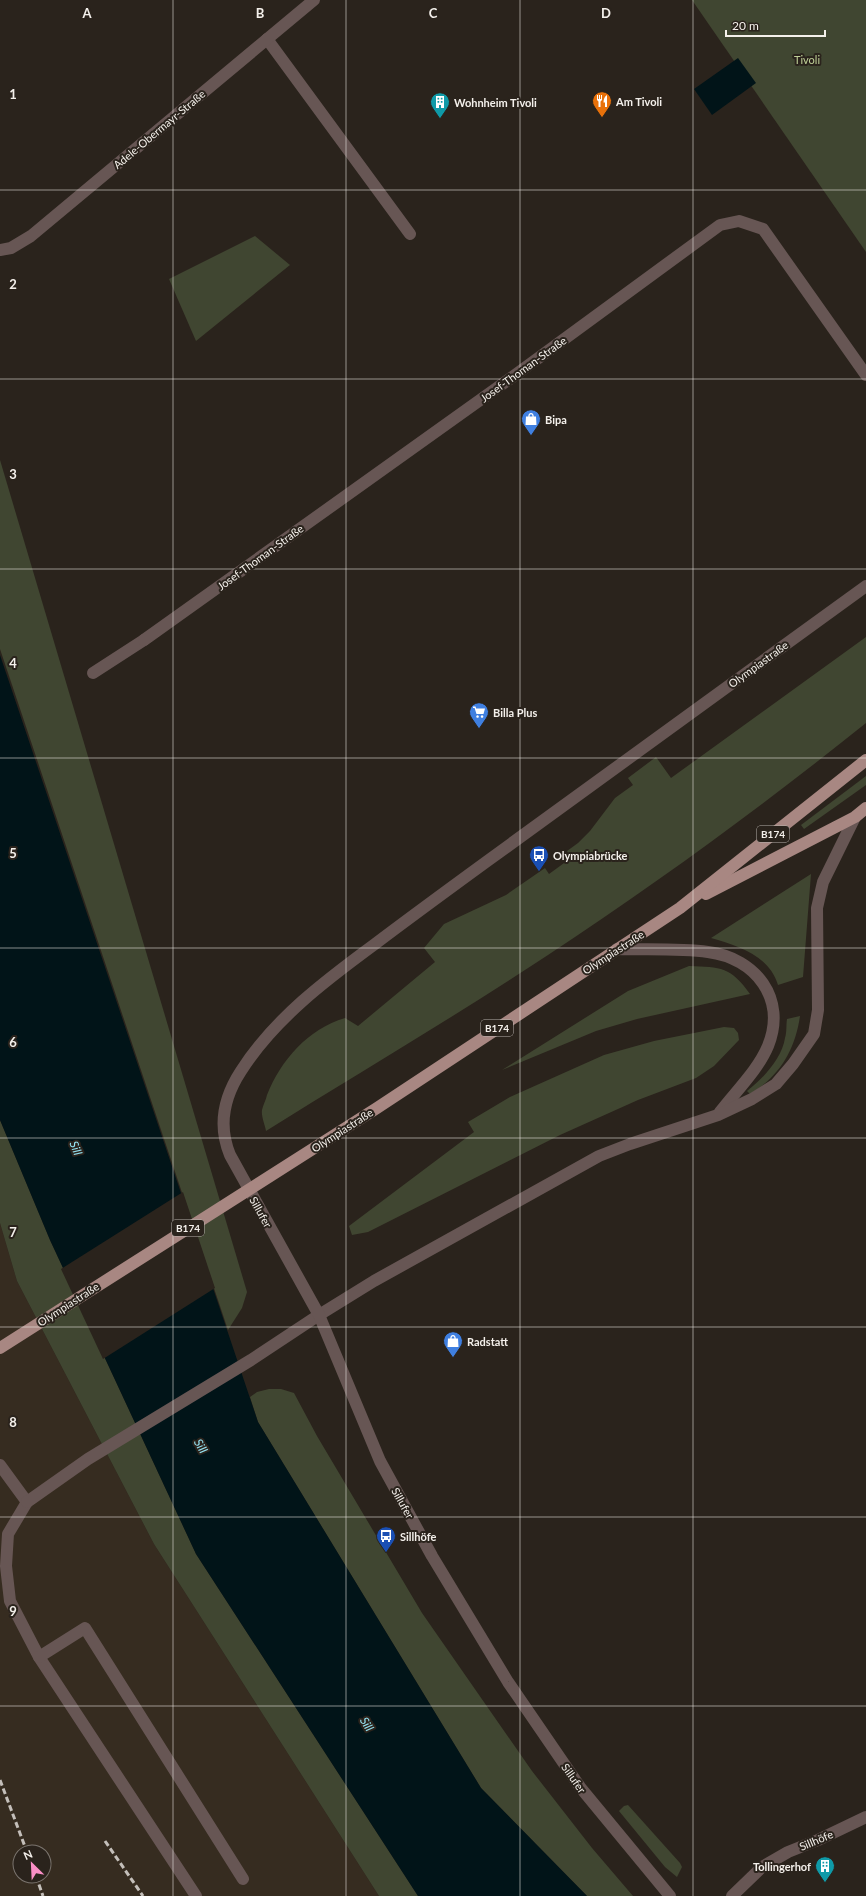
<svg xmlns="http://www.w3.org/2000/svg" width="866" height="1896" viewBox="0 0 866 1896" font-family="Lato,sans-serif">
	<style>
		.built { fill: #362c20; fill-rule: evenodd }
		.green { fill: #404631 }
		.water { fill: #011418 }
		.pier { fill: #2a231c }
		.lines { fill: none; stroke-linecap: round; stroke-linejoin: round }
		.lane { stroke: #675654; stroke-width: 12 }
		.street { stroke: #675654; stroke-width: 12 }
		.primary { stroke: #a88782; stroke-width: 12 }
		.rail { stroke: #c4bfba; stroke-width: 3; stroke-dasharray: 6 3; stroke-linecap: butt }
		.grid { fill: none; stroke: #f4f0eb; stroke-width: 1; stroke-opacity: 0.55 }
		.labels { text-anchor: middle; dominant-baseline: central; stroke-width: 4; stroke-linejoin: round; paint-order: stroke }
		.shield { fill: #2a231c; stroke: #b7b2ad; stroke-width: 1 }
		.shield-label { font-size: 10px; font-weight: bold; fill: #f4f0eb }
		.park-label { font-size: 11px; fill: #c0d198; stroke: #2a231c }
		.poi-label { font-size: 11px; font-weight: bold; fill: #f4f0eb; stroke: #2a231c; text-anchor: start }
		.street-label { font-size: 11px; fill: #f4f0eb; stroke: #2a231c }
		.water-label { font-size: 12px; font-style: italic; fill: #95e3f2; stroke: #2a231c }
		.grid-label { font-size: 13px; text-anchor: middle; font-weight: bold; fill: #f4f0eb; stroke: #2a231c; stroke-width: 4; stroke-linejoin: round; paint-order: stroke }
	</style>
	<rect width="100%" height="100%" fill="#2a231c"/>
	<!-- built -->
	<path class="built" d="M 0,1223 L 17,1281 L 154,1544 L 379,1896 L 0,1896 ZM 20,1852 L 44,1852 L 44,1876 L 20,1876 Z"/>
	<!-- green -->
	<g class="green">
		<polygon points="692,0 866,0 866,252"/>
		<polygon points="255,236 290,265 196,341 169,279"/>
		<polygon points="0,460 247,1292 242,1308 228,1330 0,649"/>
		<path d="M 866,637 L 866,723 C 764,805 657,883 548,955 C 456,1016 360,1072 266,1131 C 265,1125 261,1116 262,1110 C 263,1105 266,1100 267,1095 C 281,1060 308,1029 345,1018 L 358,1026 L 435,962 L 424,948 L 444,924 L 506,895 L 545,868 L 549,874 L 571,858 L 567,851 L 578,843 L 590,831 L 615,798 L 633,785 L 628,778 L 656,757 L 671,778 Z"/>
		<polygon points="866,776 866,785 804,829 801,825"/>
		<path d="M 811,874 L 803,977 L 778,985 C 769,955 738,946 711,938 Z"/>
		<path d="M 689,966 C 721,967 731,967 750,994 L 637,1019 L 596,1031 L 502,1070 L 628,991 Z"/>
		<path d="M 800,1016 C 795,1050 780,1076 750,1094 L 747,1091 C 763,1079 782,1058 785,1038 C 787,1032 786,1025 787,1019 Z"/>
		<polygon points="724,1027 734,1028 738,1033 739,1040 714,1066 696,1078 638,1100 560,1135 368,1232 352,1235 349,1226 474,1132 468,1122 510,1097 604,1055 654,1041"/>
		<polygon points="0,1120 50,1240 196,1554 418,1896 379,1896 154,1544 17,1281 0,1223"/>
		<polygon points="269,1389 281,1389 294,1393 317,1436 422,1613 532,1771 592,1848 633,1896 587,1896 481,1788 258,1422 250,1397 257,1392"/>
		<polygon points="628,1805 680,1863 682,1867 677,1877 665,1867 619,1811 624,1806"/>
	</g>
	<!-- water -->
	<g class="water">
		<polygon points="738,58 756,83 712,115 694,89"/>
		<polygon points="0,655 258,1422 481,1788 587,1896 418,1896 196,1554 50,1240 0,1120"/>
	</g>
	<!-- pier -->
	<polygon class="pier" points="183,1192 215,1288 103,1359 61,1269"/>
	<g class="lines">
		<!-- lane -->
		<g class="lane">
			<polyline points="267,39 410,234"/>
			<polyline points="93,673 144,640"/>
			<polyline points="0,1465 27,1502 8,1534 6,1566 10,1601 39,1657 196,1896"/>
			<polyline points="27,1502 88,1459 251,1360 319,1315"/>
			<polyline points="39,1657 85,1628 243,1879"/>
		</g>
		<!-- street -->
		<g class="street">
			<polyline points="0,250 11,248 31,236 314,0"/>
			<polyline points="144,640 511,378 720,225 739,221 763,229 866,375"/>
			<path d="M 617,949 C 647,950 679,948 708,952 C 756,958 787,999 768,1046 C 758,1070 736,1091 720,1112"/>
			<polyline points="319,1315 374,1281 599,1156 630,1144 718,1115 752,1099 776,1084 793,1064 814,1034 818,1010 817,908 823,882 855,817"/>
			<path d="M 670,1896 L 580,1787 L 508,1682 L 432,1556 L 380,1461 L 319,1315 L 230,1155 C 218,1126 224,1097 241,1071 C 274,1019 326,980 375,944 C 412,916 449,889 486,862 C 613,770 739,677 866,586"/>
			<polyline points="732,1896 762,1867 788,1852 818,1840 866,1817"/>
		</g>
		<!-- primary -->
		<g class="primary">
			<polyline points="706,894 855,817 866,808"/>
			<polyline points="0,1348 377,1108 680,908 866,760"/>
		</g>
		<!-- rail -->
		<g class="rail">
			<polyline points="0,1780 27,1852"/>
			<polyline points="105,1841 143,1896"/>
			<polyline points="36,1876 43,1896"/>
		</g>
	</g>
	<!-- grid -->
	<path class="grid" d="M 173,0 L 173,1896M 346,0 L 346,1896M 520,0 L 520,1896M 693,0 L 693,1896M 0,190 L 866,190M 0,379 L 866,379M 0,569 L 866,569M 0,758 L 866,758M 0,948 L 866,948M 0,1138 L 866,1138M 0,1327 L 866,1327M 0,1517 L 866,1517M 0,1706 L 866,1706"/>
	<!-- icons -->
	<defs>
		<g id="restaurant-pin" transform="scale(1)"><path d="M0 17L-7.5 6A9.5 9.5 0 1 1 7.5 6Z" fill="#e8710a" stroke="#2a231c"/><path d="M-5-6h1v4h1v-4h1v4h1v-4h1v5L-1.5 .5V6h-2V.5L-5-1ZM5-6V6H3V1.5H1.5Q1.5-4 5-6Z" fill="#fff"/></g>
		<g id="building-pin" transform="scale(1)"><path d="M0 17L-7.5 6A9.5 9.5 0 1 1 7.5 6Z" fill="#0f9aa8" stroke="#2a231c"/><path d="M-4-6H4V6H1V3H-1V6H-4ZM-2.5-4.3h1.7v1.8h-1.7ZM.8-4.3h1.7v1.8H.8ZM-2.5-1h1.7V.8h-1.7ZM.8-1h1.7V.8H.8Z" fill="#fff"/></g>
		<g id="shop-pin" transform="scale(1)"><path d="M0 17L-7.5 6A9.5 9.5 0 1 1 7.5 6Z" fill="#3f7fe0" stroke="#2a231c"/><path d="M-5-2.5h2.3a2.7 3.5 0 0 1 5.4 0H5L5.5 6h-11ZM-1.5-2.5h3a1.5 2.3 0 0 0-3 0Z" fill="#fff"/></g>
		<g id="supermarket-pin" transform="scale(1)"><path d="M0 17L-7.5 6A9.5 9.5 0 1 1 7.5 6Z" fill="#3f7fe0" stroke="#2a231c"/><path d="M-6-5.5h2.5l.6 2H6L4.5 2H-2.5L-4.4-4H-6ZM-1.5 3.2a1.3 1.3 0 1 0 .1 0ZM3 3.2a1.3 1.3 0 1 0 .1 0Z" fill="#fff"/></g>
		<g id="bus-pin" transform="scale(1)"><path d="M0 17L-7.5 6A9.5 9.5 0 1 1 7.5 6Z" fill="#1a4fb4" stroke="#2a231c"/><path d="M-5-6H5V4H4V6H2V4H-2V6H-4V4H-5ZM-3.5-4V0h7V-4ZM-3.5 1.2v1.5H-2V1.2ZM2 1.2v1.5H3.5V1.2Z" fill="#fff"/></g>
	</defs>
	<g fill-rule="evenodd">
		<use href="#restaurant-pin" x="602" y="101"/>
		<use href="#building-pin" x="440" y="102"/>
		<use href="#shop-pin" x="531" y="419"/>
		<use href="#supermarket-pin" x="479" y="712"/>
		<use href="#bus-pin" x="539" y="855"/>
		<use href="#shop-pin" x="453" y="1341"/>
		<use href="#bus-pin" x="386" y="1536"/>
		<use href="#building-pin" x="825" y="1866"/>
	</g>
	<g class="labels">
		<!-- shield labels -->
		<g class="shield">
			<rect x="757" y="826" width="32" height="16" rx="3"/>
			<rect x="481" y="1020" width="32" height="16" rx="3"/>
			<rect x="172" y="1220" width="32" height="16" rx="3"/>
		</g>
		<g class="shield-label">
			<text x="773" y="834">B174</text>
			<text x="497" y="1028">B174</text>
			<text x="188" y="1228">B174</text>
		</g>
		<!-- park labels -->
		<g class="park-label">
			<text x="807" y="59">Tivoli</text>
		</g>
		<!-- poi labels -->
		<g class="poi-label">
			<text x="616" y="101">Am Tivoli</text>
			<text x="454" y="102">Wohnheim Tivoli</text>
			<text x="545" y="419">Bipa</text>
			<text x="493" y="712">Billa Plus</text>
			<text x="553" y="855">Olympiabrücke</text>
			<text x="467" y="1341">Radstatt</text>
			<text x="400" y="1536">Sillhöfe</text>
			<text x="811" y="1866" text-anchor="end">Tollingerhof</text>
		</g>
		<!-- street labels -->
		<g class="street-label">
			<text transform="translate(159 129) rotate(-40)">Adele-Obermayr-Straße</text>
			<text transform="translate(523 369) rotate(-36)">Josef-Thoman-Straße</text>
			<text transform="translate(260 557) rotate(-36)">Josef-Thoman-Straße</text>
			<text transform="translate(758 664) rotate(-36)">Olympiastraße</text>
			<text transform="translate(613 952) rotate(-33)">Olympiastraße</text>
			<text transform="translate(342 1130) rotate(-33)">Olympiastraße</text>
			<text transform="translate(261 1212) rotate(61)">Sillufer</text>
			<text transform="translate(68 1304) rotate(-33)">Olympiastraße</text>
			<text transform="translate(403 1503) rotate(61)">Sillufer</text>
			<text transform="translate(574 1778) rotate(55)">Sillufer</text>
			<text transform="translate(816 1840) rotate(-23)">Sillhöfe</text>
		</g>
		<!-- water labels -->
		<g class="water-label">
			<text transform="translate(76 1148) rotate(69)">Sill</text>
			<text transform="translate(201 1446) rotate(60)">Sill</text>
			<text transform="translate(367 1724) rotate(59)">Sill</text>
		</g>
	</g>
	<g class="grid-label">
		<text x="87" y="18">A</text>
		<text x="260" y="18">B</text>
		<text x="433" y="18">C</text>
		<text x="606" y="18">D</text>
		<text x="13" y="99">1</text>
		<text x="13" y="289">2</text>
		<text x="13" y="479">3</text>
		<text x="13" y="668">4</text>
		<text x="13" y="858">5</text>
		<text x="13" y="1047">6</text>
		<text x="13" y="1237">7</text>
		<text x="13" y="1427">8</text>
		<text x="13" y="1616">9</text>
	</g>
	<!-- north arrow -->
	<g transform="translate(32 1864) rotate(336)"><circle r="19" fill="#2a231c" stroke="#7b756f"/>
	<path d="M0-3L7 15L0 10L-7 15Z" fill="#fa8fc6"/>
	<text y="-6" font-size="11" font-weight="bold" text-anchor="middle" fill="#f4f0eb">N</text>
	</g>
	<!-- scale -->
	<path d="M726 30v6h99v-6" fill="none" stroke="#f4f0eb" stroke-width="2"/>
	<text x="732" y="30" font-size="12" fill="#f4f0eb" stroke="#2a231c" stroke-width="3" paint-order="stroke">20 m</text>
</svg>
